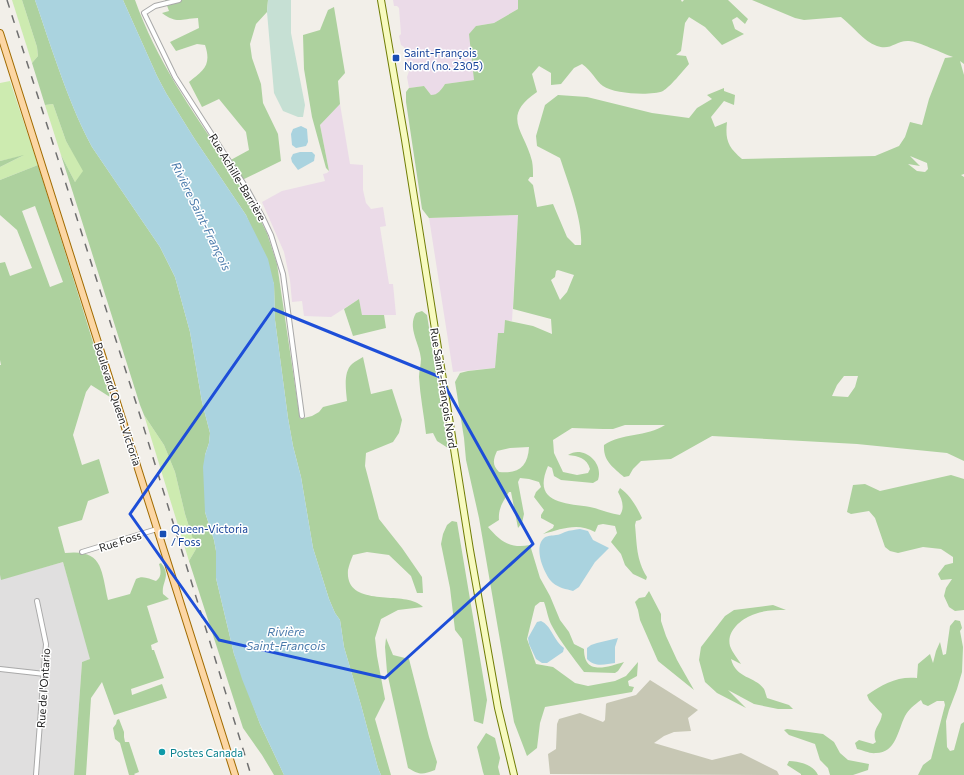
<svg xmlns="http://www.w3.org/2000/svg" width="964" height="775" viewBox="0 0 964 775" font-family="Commissioner,sans-serif">
	<style>
		.residential { fill: #e0dfdf }
		.industrial { fill: #ebdbe8 }
		.construction { fill: #c7c7b4 }
		.grass { fill: #cdebb0 }
		.forest { fill: #add19e; fill-rule: evenodd }
		.wetland { fill: #c6e0d4 }
		.water { fill: #aad3df }
		.lines { fill: none; stroke-linecap: round; stroke-linejoin: round }
		.street-casing { stroke: #a9a9a9; stroke-width: 6 }
		.secondary-casing { stroke: #707d05; stroke-width: 8 }
		.primary-casing { stroke: #a06b00; stroke-width: 8 }
		.street { stroke: #fff; stroke-width: 4 }
		.secondary { stroke: #f7fabf; stroke-width: 6 }
		.primary { stroke: #fcd6a4; stroke-width: 6 }
		.rail { stroke: #707070; stroke-width: 1.5; stroke-dasharray: 8 8; stroke-linecap: butt }
		.marked { fill: none; stroke: #1d4ed8; stroke-width: 3; stroke-linejoin: round }
		.transit-dot { fill: #1a4fb4; stroke: #fff; stroke-width: 1.5 }
		.culture-dot { fill: #0f9aa8; stroke: #fff; stroke-width: 1.5 }
		.labels { text-anchor: middle; dominant-baseline: central; stroke-width: 3; stroke-linejoin: round; paint-order: stroke }
		.transit-label { font-size: 11px; fill: #164399; stroke: #fff; text-anchor: start }
		.street-label { font-size: 11px; fill: #222; stroke: #fff }
		.culture-label { font-size: 11px; fill: #0d838f; stroke: #fff; text-anchor: start }
		.water-label { font-size: 12px; font-style: italic; fill: #4a7aab; stroke: #fff }
	</style>
	<rect width="100%" height="100%" fill="#f2efe9"/>
	<!-- residential -->
	<polygon class="residential" points="63,562 91,659 82,662 74,775 0,775 0,575 2,579"/>
	<!-- industrial -->
	<g class="industrial">
		<polygon points="393,0 518,0 518,9 494,23 476,26 474,80 445,84 440,91 435,95 431,95 424,86 409,88 407,77 409,71 404,47 401,45 399,36 401,34 399,8 397,6 394,6"/>
		<polygon points="340,104 350,164 363,165 363,190 366,203 371,209 383,207 386,226 380,227 389,284 393,284 396,315 362,315 359,299 331,317 304,316 302,301 292,302 290,280 284,252 262,202 282,191 325,181 323,174 327,173 329,171 320,125"/>
		<polygon points="518,215 512,321 505,320 504,333 498,334 495,368 453,372 429,218"/>
	</g>
	<!-- construction -->
	<polygon class="construction" points="650,680 698,710 688,718 691,731 674,732 664,736 654,743 712,760 741,753 777,771 779,775 550,774 548,754 556,749 557,724 559,719 580,713 603,722 605,720 606,704 607,703 636,695"/>
	<!-- grass -->
	<g class="grass">
		<polygon points="12,0 22,0 37,47 38,56 32,63"/>
		<polygon points="10,81 38,165 0,180 0,167 22,156 0,161 0,83"/>
		<polygon points="53,104 66,141 84,171 75,182 61,155 45,105"/>
		<polygon points="144,415 164,445 175,472 185,514 196,549 189,561"/>
	</g>
	<!-- forest -->
	<g class="forest">
		<path d="M 22,0 L 35,0 C 43,23 50,45 58,67 C 68,95 78,121 92,147 L 160,247 L 175,277 L 190,332 L 202,402 L 210,433 L 209,443 L 205,455 L 205,512 L 214,540 L 216,551 L 216,578 L 234,654 L 260,724 L 284,775 L 274,775 L 262,755 L 243,728 L 189,561 L 196,549 L 185,514 L 175,472 L 164,445 L 144,415 L 140,405 L 61,155 L 75,182 L 83,171 L 66,141 L 53,104 L 45,105 L 32,63 L 38,56 L 37,47 Z"/>
		<path d="M 123,0 L 135,0 C 156,59 191,110 227,162 L 249,150 L 246,132 L 219,99 L 202,107 L 189,82 C 203,70 212,66 205,45 L 197,44 L 176,51 L 170,42 L 199,28 L 198,18 C 180,19 177,24 162,13 L 169,11 L 165,0 L 268,0 L 267,12 L 256,24 L 250,44 L 252,58 L 261,84 L 263,103 L 278,134 L 281,161 L 240,181 L 267,233 L 277,264 L 300,419 L 312,416 L 319,412 L 323,407 L 347,401 C 346,390 343,372 352,364 C 355,361 360,359 363,357 L 371,394 L 392,389 L 402,420 L 399,433 L 393,442 L 366,453 L 365,466 L 379,519 L 402,548 L 422,577 L 423,593 L 417,593 L 411,576 L 389,555 L 367,552 L 353,555 C 351,560 349,565 348,570 C 345,606 395,593 415,602 C 418,603 421,605 423,607 L 398,610 L 381,619 L 375,638 L 377,656 L 385,699 L 375,719 L 391,775 L 381,775 L 378,768 L 361,705 L 344,647 L 340,620 L 335,613 L 329,599 L 313,548 L 301,477 L 293,446 L 288,418 L 275,320 L 274,284 L 246,215 L 194,138 L 166,93 L 157,76 Z"/>
		<path d="M 518,0 L 681,0 L 682,2 L 684,0 L 728,0 L 748,19 L 745,24 L 737,17 L 732,20 L 735,29 L 744,34 L 722,45 L 705,27 L 689,17 L 685,23 L 681,51 L 676,55 L 686,56 L 689,64 C 683,71 670,87 663,91 C 651,96 614,94 603,86 C 596,81 592,71 582,64 L 574,68 L 561,84 L 551,85 L 551,73 L 539,66 L 532,74 L 537,92 C 500,117 525,131 532,161 C 533,166 533,172 533,177 L 530,177 L 528,180 L 533,185 L 537,207 L 553,204 L 567,237 L 575,245 L 581,245 C 583,221 568,182 560,158 L 537,146 L 536,136 L 545,105 L 558,95 L 587,97 L 652,113 L 689,118 L 697,108 L 712,99 L 707,95 L 724,88 L 724,91 L 735,95 L 734,105 L 724,101 L 711,117 L 715,127 L 727,122 C 725,140 728,147 742,159 L 875,156 L 899,146 L 905,137 L 910,122 L 922,125 L 929,99 L 945,58 L 953,57 C 944,54 917,41 909,41 C 896,40 891,51 877,46 C 863,41 853,26 841,17 L 804,20 L 795,18 L 752,0 L 964,0 L 964,64 L 960,61 L 964,75 L 964,174 L 961,175 L 964,177 L 964,461 L 947,453 L 857,444 L 712,436 L 671,459 L 641,461 L 633,469 L 629,476 L 624,477 C 613,467 603,461 604,445 C 621,433 647,437 665,425 L 625,425 L 613,429 L 603,429 L 572,428 L 553,440 L 554,453 L 563,472 L 577,475 L 588,473 L 590,469 C 587,458 578,456 568,455 C 583,445 604,462 598,480 L 593,483 L 561,480 L 554,476 L 552,468 L 548,466 C 532,503 563,503 590,507 C 600,509 610,514 620,515 C 625,508 622,499 618,492 L 620,488 C 630,495 637,507 642,518 L 640,520 L 636,521 L 635,525 C 637,544 636,559 647,577 L 646,580 L 633,574 L 625,565 L 621,554 L 611,542 L 617,533 L 615,526 L 603,524 L 598,525 L 595,532 C 578,522 561,529 543,534 L 553,528 L 554,525 L 541,518 L 541,515 L 544,510 L 534,497 L 536,492 L 541,487 L 539,482 L 529,479 L 520,478 L 518,482 L 524,514 L 522,523 L 518,528 L 511,492 L 509,492 C 503,501 498,509 499,520 L 488,527 C 500,541 510,549 530,545 L 540,578 L 550,596 L 560,620 L 569,632 L 574,644 L 584,649 C 584,676 607,667 624,662 L 618,671 L 615,673 L 584,672 C 573,657 561,643 552,626 C 548,619 547,610 544,602 L 540,602 L 535,606 L 527,639 L 536,664 L 553,667 L 575,683 L 588,686 L 615,681 L 626,676 L 638,662 L 637,676 L 628,681 L 629,686 L 634,687 L 632,692 L 545,707 L 540,723 L 537,748 L 527,756 L 514,722 L 479,518 L 466,460 L 464,438 L 455,382 L 460,373 L 468,371 L 495,368 L 498,333 L 504,333 L 505,320 L 533,326 L 552,334 L 551,319 L 513,309 L 518,215 L 429,218 L 422,209 L 406,102 L 406,92 L 409,88 L 424,86 L 431,95 C 438,95 441,90 445,84 L 474,80 L 469,34 L 476,26 L 494,23 L 518,9 ZM 910,156 L 927,163 L 928,169 L 925,172 L 917,171 L 908,164 L 920,166 ZM 558,270 L 574,275 L 567,292 L 560,300 L 551,280 L 555,277 L 556,271 ZM 844,376 L 858,376 L 855,387 L 848,397 L 832,396 L 837,385 ZM 529,447 C 528,467 518,474 499,472 C 492,465 493,460 497,451 L 510,448 Z"/>
		<polygon points="334,7 345,73 338,81 340,104 320,125 329,171 326,168 312,117 304,69 303,35 320,30 328,10"/>
		<polygon points="24,155 0,167 0,161"/>
		<path d="M 38,165 L 110,397 L 91,385 L 86,392 L 73,435 L 82,465 L 99,459 L 109,493 L 88,501 L 82,520 L 58,527 L 65,553 C 103,549 101,569 108,600 L 130,594 L 136,579 C 143,575 149,579 156,581 C 162,577 161,570 159,564 L 161,563 C 172,576 161,582 163,594 L 169,599 L 147,606 L 158,642 L 151,645 L 152,650 L 154,650 L 164,678 L 131,689 L 132,695 L 162,684 L 167,698 L 114,715 L 102,682 L 91,698 L 86,775 L 74,775 L 82,662 L 90,659 L 63,562 L 1,580 L 0,575 L 0,365 L 1,365 L 0,360 L 0,263 L 5,262 L 10,276 L 32,268 L 17,230 L 0,215 L 0,180 ZM 35,206 L 63,282 L 50,287 L 22,211 Z"/>
		<polygon points="359,299 362,315 384,315 386,328 353,336 344,309"/>
		<path d="M 422,311 L 427,315 L 448,448 L 437,441 L 433,433 L 426,434 C 424,415 420,396 419,377 C 419,371 421,365 421,359 C 420,344 407,328 416,313 Z"/>
		<polygon points="951,475 964,479 964,610 955,611 949,607 944,596 946,588 952,579 941,580 938,574 945,565 953,563 953,557 941,549 923,547 898,553 890,551 885,547 875,518 869,511 851,514 847,512 853,485 865,484 880,491"/>
		<polygon points="452,521 457,522 487,700 483,724 474,721 462,639 455,630 450,588 441,544 443,534 447,525"/>
		<polygon points="649,591 661,614 661,621 666,636 677,660 694,690 658,661 640,620 638,610 635,602 639,598 645,597"/>
		<path d="M 773,605 L 786,610 C 775,610 765,610 755,614 C 742,618 726,631 730,646 C 732,652 738,659 741,664 L 731,659 C 736,679 755,676 764,689 C 765,691 766,695 767,698 L 789,705 L 793,709 L 778,709 L 754,704 L 728,690 L 746,708 L 717,693 L 705,682 L 699,660 L 701,647 L 725,616 L 734,610 Z"/>
		<path d="M 955,620 L 960,621 L 962,628 L 960,631 L 963,647 L 962,672 L 957,689 L 949,710 L 946,721 L 947,747 L 950,751 L 954,750 L 961,724 L 964,722 L 964,775 L 918,775 L 923,765 L 931,759 L 945,705 L 944,701 L 937,701 L 928,706 L 923,704 L 921,700 C 914,705 909,709 905,716 C 898,730 896,753 876,753 C 870,754 863,750 857,749 L 855,743 L 859,740 L 873,744 L 876,742 C 871,729 881,725 882,714 L 869,700 L 867,695 C 883,684 897,676 917,678 L 918,664 L 930,654 L 933,663 L 936,651 L 940,642 L 943,655 L 946,654 L 950,626 Z"/>
		<path d="M 386,638 L 393,655 L 409,659 L 429,737 L 437,762 L 435,770 C 422,775 420,775 408,768 L 387,672 L 385,647 Z"/>
		<polygon points="119,719 124,732 124,737 125,742 129,742 139,772 134,774 135,775 129,775 120,743 115,739 113,728 116,724 117,720"/>
		<polygon points="787,729 823,734 834,742 840,753 848,760 869,764 868,770 853,775 830,775 828,768 820,760 815,744 789,735 784,730"/>
		<polygon points="486,733 495,738 500,758 498,767 500,775 484,775 483,772 477,747"/>
		<path d="M 789,761 C 799,761 814,765 818,775 L 801,775 L 801,774 L 787,765 Z"/>
	</g>
	<!-- wetland -->
	<polygon class="wetland" points="268,0 291,0 291,33 305,105 303,117 298,117 283,111 274,93 267,12"/>
	<!-- water -->
	<g class="water">
		<path d="M 35,0 L 123,0 L 157,76 L 166,93 L 194,138 L 246,215 L 268,259 L 274,284 L 275,320 L 288,418 L 293,446 L 301,477 L 313,548 L 329,599 L 335,613 L 340,620 L 344,647 L 361,705 L 378,768 L 381,775 L 284,775 L 260,724 L 242,679 L 234,654 L 216,578 L 216,551 L 214,540 L 205,512 L 203,467 L 205,455 L 209,443 L 210,433 L 202,402 L 190,332 L 175,277 L 160,247 L 92,147 C 78,121 68,95 58,67 C 50,45 43,23 35,0 Z"/>
		<polygon points="301,126 307,129 308,142 306,146 296,148 292,145 291,134 293,129"/>
		<polygon points="300,152 312,152 315,155 314,161 298,170 292,162 291,158 293,154"/>
		<path d="M 580,529 L 588,531 L 593,540 L 609,548 L 595,562 L 579,587 L 573,591 C 566,589 559,588 553,583 C 544,575 533,547 544,538 C 548,535 552,536 556,535 C 559,535 562,533 565,532 C 570,530 575,530 580,529 Z"/>
		<path d="M 541,621 C 551,625 554,641 564,648 L 563,652 L 547,663 L 542,663 L 536,659 L 529,644 L 528,638 L 537,622 Z"/>
		<path d="M 618,638 L 615,647 L 615,663 C 606,664 595,668 587,659 L 587,648 L 591,645 L 597,643 Z"/>
	</g>
	<g class="lines">
		<!-- street casing -->
		<g class="street-casing">
			<g id="street">
				<polyline points="179,0 155,6 144,13 175,77 247,189 263,218 271,235 283,274 302,416"/>
				<polyline points="82,552 157,529"/>
				<polyline points="0,669 45,674"/>
				<polyline points="36,775 46,644 37,601"/>
			</g>
		</g>
		<!-- secondary casing -->
		<g class="secondary-casing">
			<polyline id="secondary" points="381,0 405,140 470,550 498,708 514,775"/>
		</g>
		<!-- primary casing -->
		<g class="primary-casing">
			<polyline id="primary" points="0,33 235,775"/>
		</g>
		<!-- street -->
		<use href="#street" class="street"/>
		<!-- secondary -->
		<use href="#secondary" class="secondary"/>
		<!-- primary -->
		<use href="#primary" class="primary"/>
		<!-- rail -->
		<polyline class="rail" points="7,0 138,409 251,775"/>
	</g>
	<!-- marked area -->
	<path class="marked" d="M 273,309 L 440,377 L 533,544 L 385,678 L 219,640 L 130,514 Z"/>
	<!-- markers -->
	<g class="transit-dot">
		<rect x="392" y="54" width="8" height="8" rx="2"/>
		<rect x="159" y="530" width="8" height="8" rx="2"/>
	</g>
	<circle class="culture-dot" cx="162" cy="752" r="4"/>
	<g class="labels">
		<!-- transit labels -->
		<g class="transit-label">
			<text x="404" y="52">Saint-François<tspan x="404" dy="13">Nord (no. 2305)</tspan></text>
			<text x="171" y="528">Queen-Victoria<tspan x="171" dy="13">/ Foss</tspan></text>
		</g>
		<!-- street labels -->
		<g class="street-label">
			<text transform="translate(238 177) rotate(59)">Rue Achille-Barrière</text>
			<text transform="translate(444 388) rotate(81)">Rue Saint-François Nord</text>
			<text transform="translate(118 404) rotate(72)">Boulevard Queen-Victoria</text>
			<text transform="translate(120 541) rotate(-18)">Rue Foss</text>
			<text transform="translate(43 688) rotate(-86)">Rue de l'Ontario</text>
		</g>
		<!-- culture labels -->
		<g class="culture-label">
			<text x="170" y="752">Postes Canada</text>
		</g>
		<!-- water labels -->
		<g class="water-label">
			<text transform="translate(202 216) rotate(64)">Rivière Saint-François</text>
			<text x="286" y="631">Rivière<tspan x="286" dy="14">Saint-François</tspan></text>
		</g>
	</g>
</svg>
